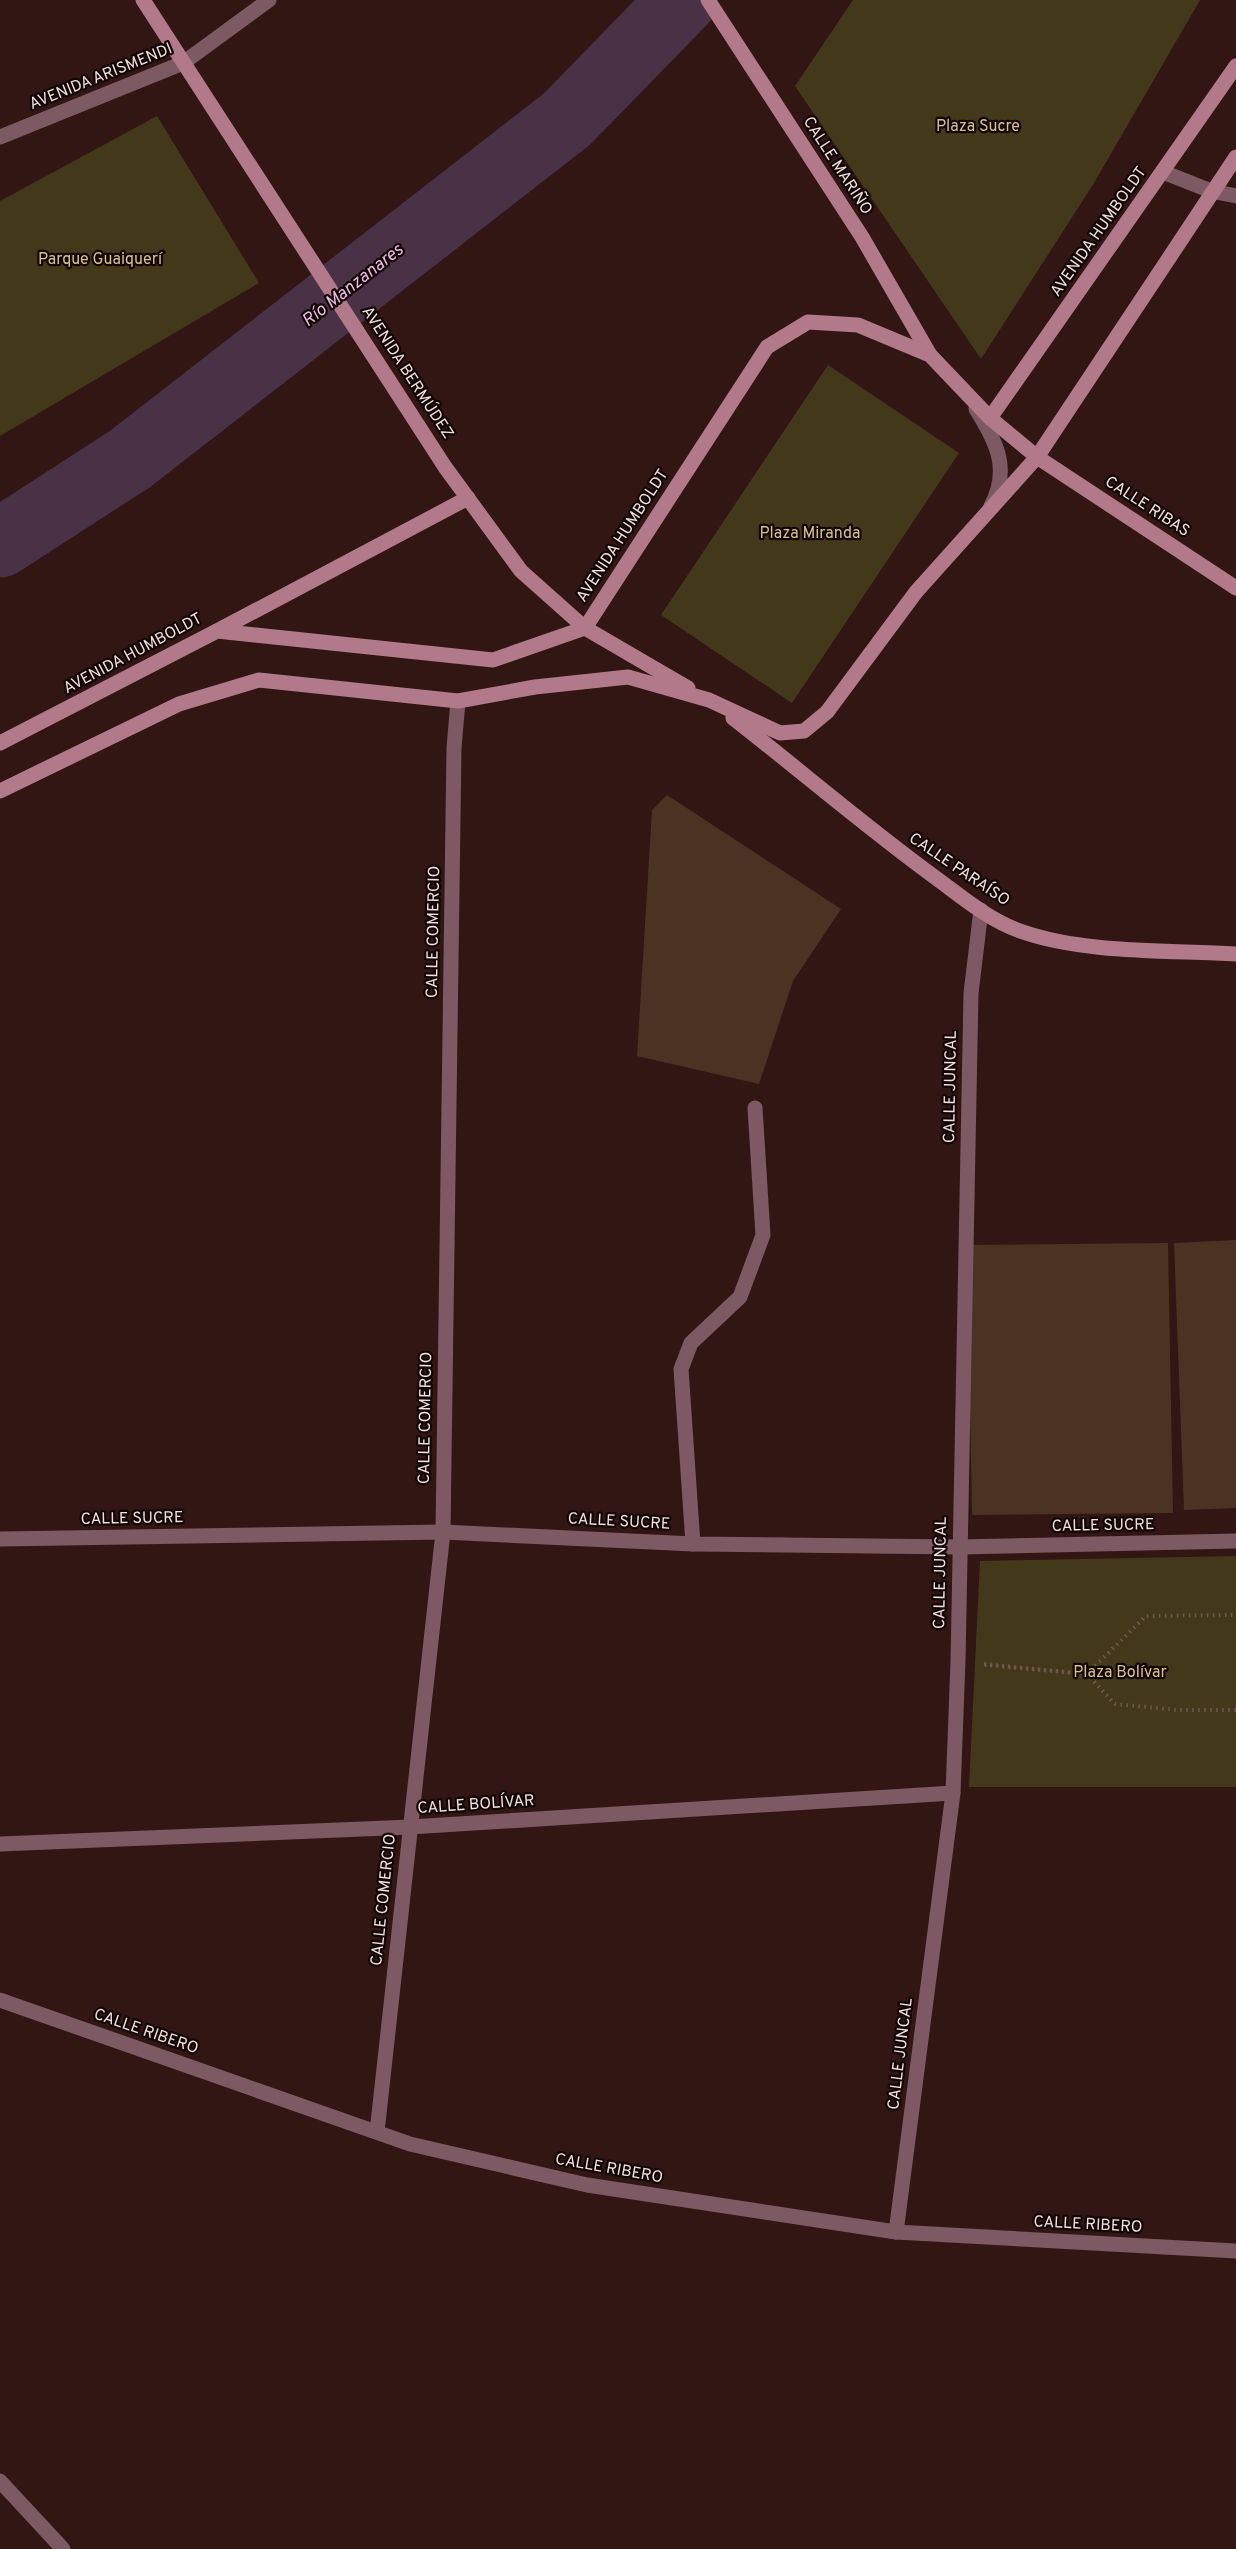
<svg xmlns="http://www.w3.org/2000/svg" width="1236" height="2549" viewBox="0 0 1236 2549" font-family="Overpass,sans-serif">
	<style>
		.park { fill: #44381a }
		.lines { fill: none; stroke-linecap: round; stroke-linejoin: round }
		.river { stroke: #493146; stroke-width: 69 }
		.building { fill: #4a3322 }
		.path { stroke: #715855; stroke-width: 4; stroke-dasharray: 1.5 4.5; stroke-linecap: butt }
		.lane { stroke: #7c5963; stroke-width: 15 }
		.street { stroke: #7c5963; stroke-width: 15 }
		.secondary { stroke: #b1798a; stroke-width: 15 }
		.labels { text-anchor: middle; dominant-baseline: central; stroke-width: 4.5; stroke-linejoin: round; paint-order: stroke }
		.street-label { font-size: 16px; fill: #f3e0dd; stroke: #110605 }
		.park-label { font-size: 16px; fill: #d9c188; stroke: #110605 }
		.water-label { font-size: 18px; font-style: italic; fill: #ebbae4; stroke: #110605 }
	</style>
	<rect width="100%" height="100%" fill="#311613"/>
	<!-- park -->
	<g class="park">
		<polygon points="853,0 1200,0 1094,183 981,359 795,86"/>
		<polygon points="157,116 259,283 0,436 0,201"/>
		<polygon points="828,365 959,453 792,703 661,615"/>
		<polygon points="1236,1556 1236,1787 969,1787 980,1561"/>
	</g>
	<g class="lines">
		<!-- river -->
		<polyline class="river" points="0,543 130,459 567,119 683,0"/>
	</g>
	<!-- building -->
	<g class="building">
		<polygon points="667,795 841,909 793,981 759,1084 637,1056 652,810"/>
		<polygon points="1236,1240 1236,1508 1184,1510 1174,1243"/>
		<polygon points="1168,1243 1173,1513 972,1515 967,1245"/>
	</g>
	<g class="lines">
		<!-- path -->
		<g class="path">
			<polyline points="984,1664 1087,1674 1115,1704 1179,1710 1236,1710"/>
			<polyline points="985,1665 1087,1674 1146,1616 1236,1615"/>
		</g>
		<!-- lane -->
		<g class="lane">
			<path d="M 976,409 C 996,441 1011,469 991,506"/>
			<polyline points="693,1544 681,1369 691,1343 740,1297 763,1235 755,1108"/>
			<polyline points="0,2481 63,2549"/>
		</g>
		<!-- street -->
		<g class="street">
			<polyline points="0,137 183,63 269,0"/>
			<polyline points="1163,172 1211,191 1236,196"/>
			<polyline points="0,1539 443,1532 693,1544 959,1547 1236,1541"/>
			<polyline points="0,1844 410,1827 953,1793"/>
			<polyline points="0,2000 410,2144 587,2185 896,2232 1236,2251"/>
			<polyline points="377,2132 443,1532 454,748 458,701"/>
			<polyline points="896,2232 953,1793 958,1661 971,993 981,910"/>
		</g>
		<!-- secondary -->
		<g class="secondary">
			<polyline points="143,0 445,467 521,571 585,628 688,688"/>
			<polyline points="708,0 862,237 930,355"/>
			<polyline points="990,418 1236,66"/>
			<polyline points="217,631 468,498"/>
			<path d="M 733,718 C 801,771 866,827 936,878 C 962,897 989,920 1020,931 C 1085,954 1168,950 1236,954"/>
			<polyline points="0,743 217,631 493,660 585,628 767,347 808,322 858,325 930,355 990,418 1037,457 1236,588"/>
			<polyline points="0,791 179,704 259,680 458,701 535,687 628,677 709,700 780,733 804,731 827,712 916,592 1037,457 1236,157"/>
		</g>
	</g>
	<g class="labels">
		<!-- street labels -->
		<g class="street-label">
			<text transform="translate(101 77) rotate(-22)">AVENIDA ARISMENDI</text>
			<text transform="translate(837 166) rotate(57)">CALLE MARIÑO</text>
			<text transform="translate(1099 232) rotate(-55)">AVENIDA HUMBOLDT</text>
			<text transform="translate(407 373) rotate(57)">AVENIDA BERMÚDEZ</text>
			<text transform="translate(1147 507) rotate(33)">CALLE RIBAS</text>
			<text transform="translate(623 536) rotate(-57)">AVENIDA HUMBOLDT</text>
			<text transform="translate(133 654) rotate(-28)">AVENIDA HUMBOLDT</text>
			<text transform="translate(959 870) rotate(34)">CALLE PARAÍSO</text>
			<text transform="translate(434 932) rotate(-89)">CALLE COMERCIO</text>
			<text transform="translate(951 1087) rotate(-89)">CALLE JUNCAL</text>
			<text transform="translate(426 1418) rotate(-89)">CALLE COMERCIO</text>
			<text transform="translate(132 1519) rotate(-1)">CALLE SUCRE</text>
			<text transform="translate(619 1522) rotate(3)">CALLE SUCRE</text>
			<text transform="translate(1103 1526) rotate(-1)">CALLE SUCRE</text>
			<text transform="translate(941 1573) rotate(-89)">CALLE JUNCAL</text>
			<text transform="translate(476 1805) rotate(-4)">CALLE BOLÍVAR</text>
			<text transform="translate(384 1900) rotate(-84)">CALLE COMERCIO</text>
			<text transform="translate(146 2032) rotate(19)">CALLE RIBERO</text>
			<text transform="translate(901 2054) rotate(-83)">CALLE JUNCAL</text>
			<text transform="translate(609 2169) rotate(10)">CALLE RIBERO</text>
			<text transform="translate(1088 2225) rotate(3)">CALLE RIBERO</text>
		</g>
		<!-- park labels -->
		<g class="park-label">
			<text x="978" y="127">Plaza Sucre</text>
			<text x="100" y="260">Parque Guaiquerí</text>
			<text x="810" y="534">Plaza Miranda</text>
			<text x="1120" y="1673">Plaza Bolívar</text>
		</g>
		<!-- water labels -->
		<g class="water-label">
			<text transform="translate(353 286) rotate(-38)">Río Manzanares</text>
		</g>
	</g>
</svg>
